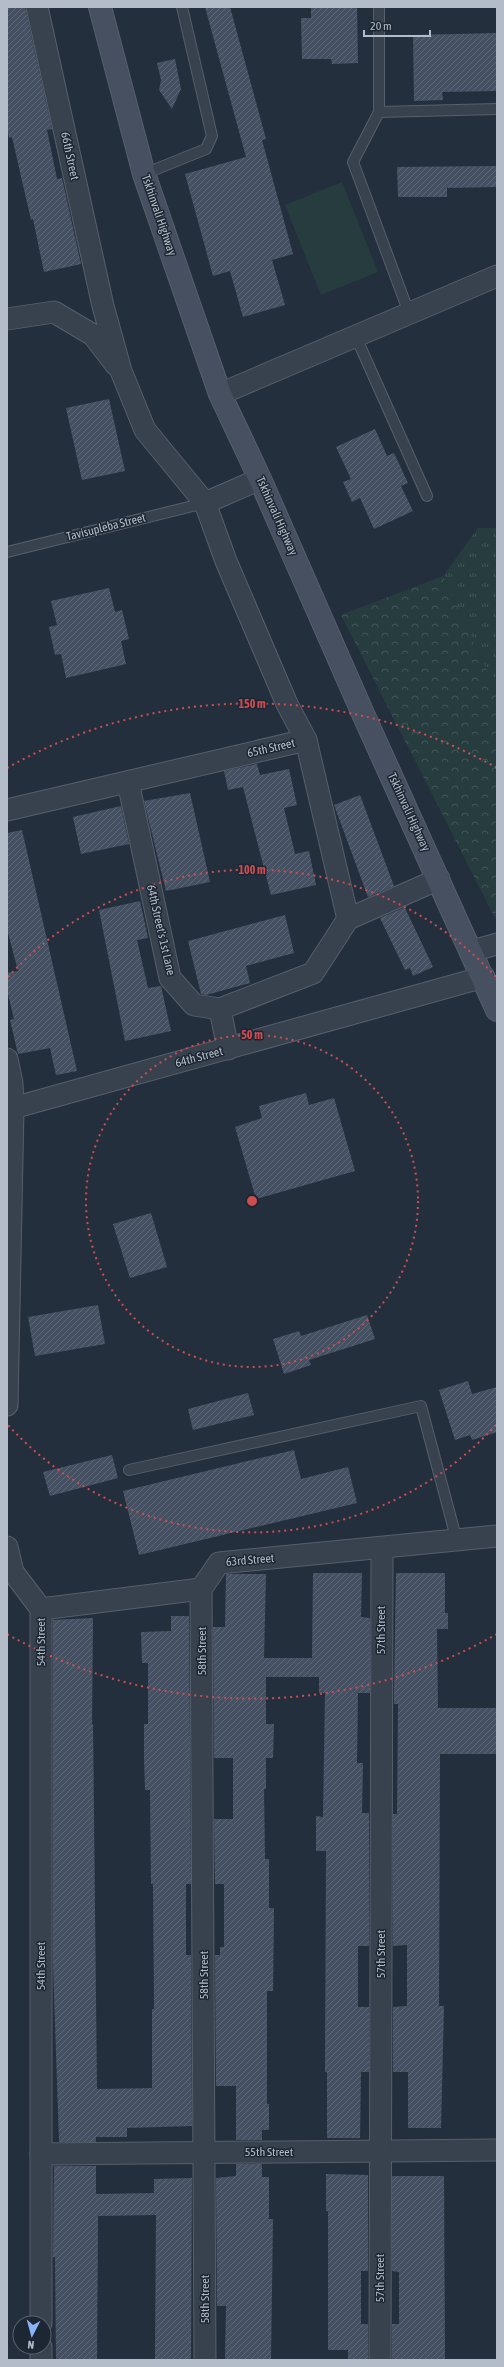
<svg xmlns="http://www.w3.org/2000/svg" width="504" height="2367" viewBox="0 0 504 2367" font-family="'Asap Condensed',sans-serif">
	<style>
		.grass { fill: url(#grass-tufts) }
		.forest { fill: url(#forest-crowns) }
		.green { fill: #263c3f }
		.building { fill: url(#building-hatch) }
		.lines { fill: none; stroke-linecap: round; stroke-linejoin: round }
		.service-casing { stroke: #565f6c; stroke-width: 12 }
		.minor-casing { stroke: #565f6c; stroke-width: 23 }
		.secondary-casing { stroke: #565f6c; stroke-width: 24 }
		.service { stroke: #38414e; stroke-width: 10 }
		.minor { stroke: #38414e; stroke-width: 21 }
		.secondary { stroke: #465061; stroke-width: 22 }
		.ring { fill: none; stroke: #ce4d50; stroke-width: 2; stroke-dasharray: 2 4 }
		.labels { text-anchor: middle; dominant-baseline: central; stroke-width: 3; stroke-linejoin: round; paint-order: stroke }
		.street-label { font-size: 12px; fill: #b4bcc9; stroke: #1d2633 }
		.centre { fill: #ce4d50; stroke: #1d2633; stroke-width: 2 }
		.ring-label { font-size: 12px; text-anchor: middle; font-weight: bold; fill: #ce4d50; stroke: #1d2633; stroke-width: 3; stroke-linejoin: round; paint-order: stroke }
	</style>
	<defs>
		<pattern id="grass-tufts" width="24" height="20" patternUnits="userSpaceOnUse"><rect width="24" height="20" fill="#263c3f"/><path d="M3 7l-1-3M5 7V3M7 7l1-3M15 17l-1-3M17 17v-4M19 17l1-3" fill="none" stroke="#435659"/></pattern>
		<pattern id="forest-crowns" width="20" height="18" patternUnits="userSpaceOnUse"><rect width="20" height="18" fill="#263c3f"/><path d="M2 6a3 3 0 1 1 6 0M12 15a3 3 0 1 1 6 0" fill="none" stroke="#435659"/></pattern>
		<pattern id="building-hatch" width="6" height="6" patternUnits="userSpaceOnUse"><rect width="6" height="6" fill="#455162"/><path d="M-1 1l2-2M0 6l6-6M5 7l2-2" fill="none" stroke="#5d6877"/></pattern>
	</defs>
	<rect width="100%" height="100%" fill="#242f3e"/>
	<!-- grass -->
	<polygon class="grass" points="478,528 497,528 497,692 443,576"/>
	<!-- forest -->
	<polygon class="forest" points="443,576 497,692 496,920 341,615"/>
	<!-- green -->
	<polygon class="green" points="342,182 378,272 321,295 285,205"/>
	<!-- building -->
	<g class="building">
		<polygon points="7,7 25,7 52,129 47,130 57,179 62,178 81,264 44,272 33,219 31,220 12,137 9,138 7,126"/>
		<polygon points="205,7 230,7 266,139 262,140 293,254 272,260 285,305 243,317 230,271 213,276 185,174 246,157"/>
		<polygon points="311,7 357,7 358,63 332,64 331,59 302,59 301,18 311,18"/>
		<polygon points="497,33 497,91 442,92 443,100 414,101 413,35"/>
		<polygon points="175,59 181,89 172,109 159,90 161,80 157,63"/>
		<polygon points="497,166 497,187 447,188 447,197 398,197 397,167"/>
		<polygon points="109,399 125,471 82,480 66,408"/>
		<polygon points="375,429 387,456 394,453 408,483 401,486 413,511 374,529 360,498 352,502 343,482 351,479 336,447"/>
		<polygon points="109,588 115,612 122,610 129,639 121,641 126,664 66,678 61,654 55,655 49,627 57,625 51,601"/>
		<polygon points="257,764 260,775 289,769 297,805 284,808 295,854 309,851 316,885 271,895 243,787 228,790 224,771"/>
		<polygon points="190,793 210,882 166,891 144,801"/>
		<polygon points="360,795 394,886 368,897 334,805"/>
		<polygon points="121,806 129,844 81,854 73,817"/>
		<polygon points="22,830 77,1071 56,1075 50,1048 18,1054 10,1020 14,1019 7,990 7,973 18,971 7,929 7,833"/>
		<polygon points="140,901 148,938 137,940 148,988 161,986 171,1031 125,1041 99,910"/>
		<polygon points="403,908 405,908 433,967 413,976 410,968 405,970 380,918"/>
		<polygon points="285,915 294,953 246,966 250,983 206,995 201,994 188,941"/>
		<polygon points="306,1093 309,1105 334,1098 355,1171 256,1199 235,1127 262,1118 259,1106"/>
		<polygon points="151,1213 167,1267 130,1278 113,1224"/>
		<polygon points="98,1305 105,1344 35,1356 28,1317"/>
		<polygon points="367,1315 375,1339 309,1360 311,1365 284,1374 273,1339 299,1331 301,1336"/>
		<polygon points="468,1381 472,1394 497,1387 497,1432 472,1440 470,1435 455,1440 439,1390"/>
		<polygon points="248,1393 254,1415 193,1430 188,1409"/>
		<polygon points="294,1450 301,1479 348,1467 357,1503 139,1555 123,1491"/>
		<polygon points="112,1455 118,1478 50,1496 43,1472"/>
		<polygon points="313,1573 362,1573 361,1617 370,1618 370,1693 358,1693 357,1763 363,1763 362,1813 369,1813 369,1946 358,1946 358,2007 369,2007 369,2072 361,2072 360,2138 327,2138 327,2072 325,2072 326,1851 316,1851 316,1816 323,1817 325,1693 319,1693 319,1677 266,1677 266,1724 274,1724 273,1758 266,1758 266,1789 264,1789 265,1859 269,1859 269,1908 274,1908 273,1991 267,1991 267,2104 269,2104 269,2130 262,2130 262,2140 236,2140 236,2086 216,2086 215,1955 220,1955 220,1947 224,1947 224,1884 215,1884 214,1819 233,1819 233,1758 214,1758 213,1627 225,1627 226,1574 266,1574 264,1658 312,1658"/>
		<polygon points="396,1573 445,1573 445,1613 448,1613 448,1629 437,1629 438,1708 497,1708 497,1754 440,1754 439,2006 444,2006 441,2128 408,2128 408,2072 393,2072 393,2007 407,2006 407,1945 393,1946 393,1814 397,1814 398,1704 394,1704 394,1693"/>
		<polygon points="171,1616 189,1616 191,1884 186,1884 186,1955 191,1955 192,2126 127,2128 127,2137 96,2137 96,2142 59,2142 53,1964 53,1620 93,1618 92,1724 93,1724 97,2089 152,2088 152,2009 154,2009 153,1884 151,1884 150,1790 145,1790 144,1758 144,1724 148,1724 148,1663 142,1663 141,1632 171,1631"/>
		<polygon points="236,2164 262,2164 262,2177 269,2177 269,2219 273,2219 271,2359 225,2359 226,2306 217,2306 216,2178 236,2176"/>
		<polygon points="54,2166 96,2166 96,2194 154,2193 154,2179 192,2178 191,2360 155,2360 156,2215 98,2216 97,2360 56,2360 55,2257 53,2257"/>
		<polygon points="326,2174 368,2175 368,2271 361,2271 361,2324 368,2324 368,2360 348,2360 348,2350 328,2350 328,2211 326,2211"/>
		<polygon points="392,2176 444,2176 445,2360 392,2360 392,2324 399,2324 399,2272 392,2271"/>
	</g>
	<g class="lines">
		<!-- service casing -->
		<g class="service-casing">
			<g id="service">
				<polyline points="379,7 379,112 353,162 409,313"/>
				<polyline points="379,112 497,109"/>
				<polyline points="144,174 206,149 212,136 182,7"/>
				<polyline points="356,337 427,496"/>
				<polyline points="7,552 205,503"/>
				<polyline points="129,1470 421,1406 457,1541"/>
			</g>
		</g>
		<!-- minor casing -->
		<g class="minor-casing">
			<g id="minor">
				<polyline points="37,7 103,306 121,371 145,430 205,503 226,561 287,704 306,740 348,919"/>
				<polyline points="7,319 54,312 93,335 116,365"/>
				<polyline points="220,394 497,276"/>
				<polyline points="205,503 260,479"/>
				<polyline points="128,782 170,978 194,1005 220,1009 313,973 348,919"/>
				<polyline points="7,810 306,740"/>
				<polyline points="348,919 439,879"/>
				<polyline points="472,951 497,944"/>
				<polyline points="220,1009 228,1049"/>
				<polyline points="7,1059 12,1083 13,1108 7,1405"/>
				<polyline points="7,1106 13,1108 484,977"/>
				<polyline points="7,1547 13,1572 41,1609"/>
				<polyline points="201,1589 205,2360"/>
				<polyline points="201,1589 219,1563 497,1536"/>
				<polyline points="41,1609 41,2323"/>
				<polyline points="41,1609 201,1589"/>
				<polyline points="41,2154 497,2150"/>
				<polyline points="41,2347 41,2360"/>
				<polyline points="380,2360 382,1549"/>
			</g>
		</g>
		<!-- secondary casing -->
		<g class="secondary-casing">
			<polyline id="secondary" points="100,7 144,174 220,394 260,479 364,716 497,1010"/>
		</g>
		<!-- service -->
		<use href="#service" class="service"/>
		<!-- minor -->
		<use href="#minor" class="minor"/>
		<!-- secondary -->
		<use href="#secondary" class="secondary"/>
	</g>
	<!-- distance rings -->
	<g class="ring">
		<circle cx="252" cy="1201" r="166"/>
		<path d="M496 1425A331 331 0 0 1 8 1425M8 977A331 331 0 0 1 496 977"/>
		<path d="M497 1634A497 497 0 0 1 7 1634M7 768A497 497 0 0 1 497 768"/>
	</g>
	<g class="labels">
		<!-- street labels -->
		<g class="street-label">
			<text transform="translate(70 156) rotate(78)">66th Street</text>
			<text transform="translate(159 215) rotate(71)">Tskhinvali Highway</text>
			<text transform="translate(277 516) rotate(66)">Tskhinvali Highway</text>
			<text transform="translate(106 527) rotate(-14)">Tavisupleba Street</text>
			<text transform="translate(271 748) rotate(-13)">65th Street</text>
			<text transform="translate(409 812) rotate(65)">Tskhinvali Highway</text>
			<text transform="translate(161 930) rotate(77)">64th Street's 1st Lane</text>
			<text transform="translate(199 1057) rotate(-15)">64th Street</text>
			<text transform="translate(250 1560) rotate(-5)">63rd Street</text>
			<text transform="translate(381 1630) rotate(-90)">57th Street</text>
			<text transform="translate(41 1642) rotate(-90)">54th Street</text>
			<text transform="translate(202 1651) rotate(-90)">58th Street</text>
			<text transform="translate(381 1954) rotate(-90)">57th Street</text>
			<text transform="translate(41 1966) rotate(-90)">54th Street</text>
			<text transform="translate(204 1975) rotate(-90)">58th Street</text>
			<text x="269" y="2152">55th Street</text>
			<text transform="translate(380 2278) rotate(-90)">57th Street</text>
			<text transform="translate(205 2299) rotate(-90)">58th Street</text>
		</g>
	</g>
	<circle cx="252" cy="1201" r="6" class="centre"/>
	<g class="ring-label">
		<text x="252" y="708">150 m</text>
		<text x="252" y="874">100 m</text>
		<text x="252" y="1039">50 m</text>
	</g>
	<!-- border -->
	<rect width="504" height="2367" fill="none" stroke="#b4bcc9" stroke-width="16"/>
	<!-- north arrow -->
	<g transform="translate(32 2335) rotate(186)"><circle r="19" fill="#1d2633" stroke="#59626f"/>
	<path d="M0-3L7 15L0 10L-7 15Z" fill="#8ab4f8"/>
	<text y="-6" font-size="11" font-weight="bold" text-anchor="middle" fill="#b4bcc9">N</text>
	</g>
	<!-- scale -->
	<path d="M364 30v6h66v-6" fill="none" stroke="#b4bcc9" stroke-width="2"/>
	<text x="370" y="30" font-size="12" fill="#b4bcc9" stroke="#1d2633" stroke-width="3" paint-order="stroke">20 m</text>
</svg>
